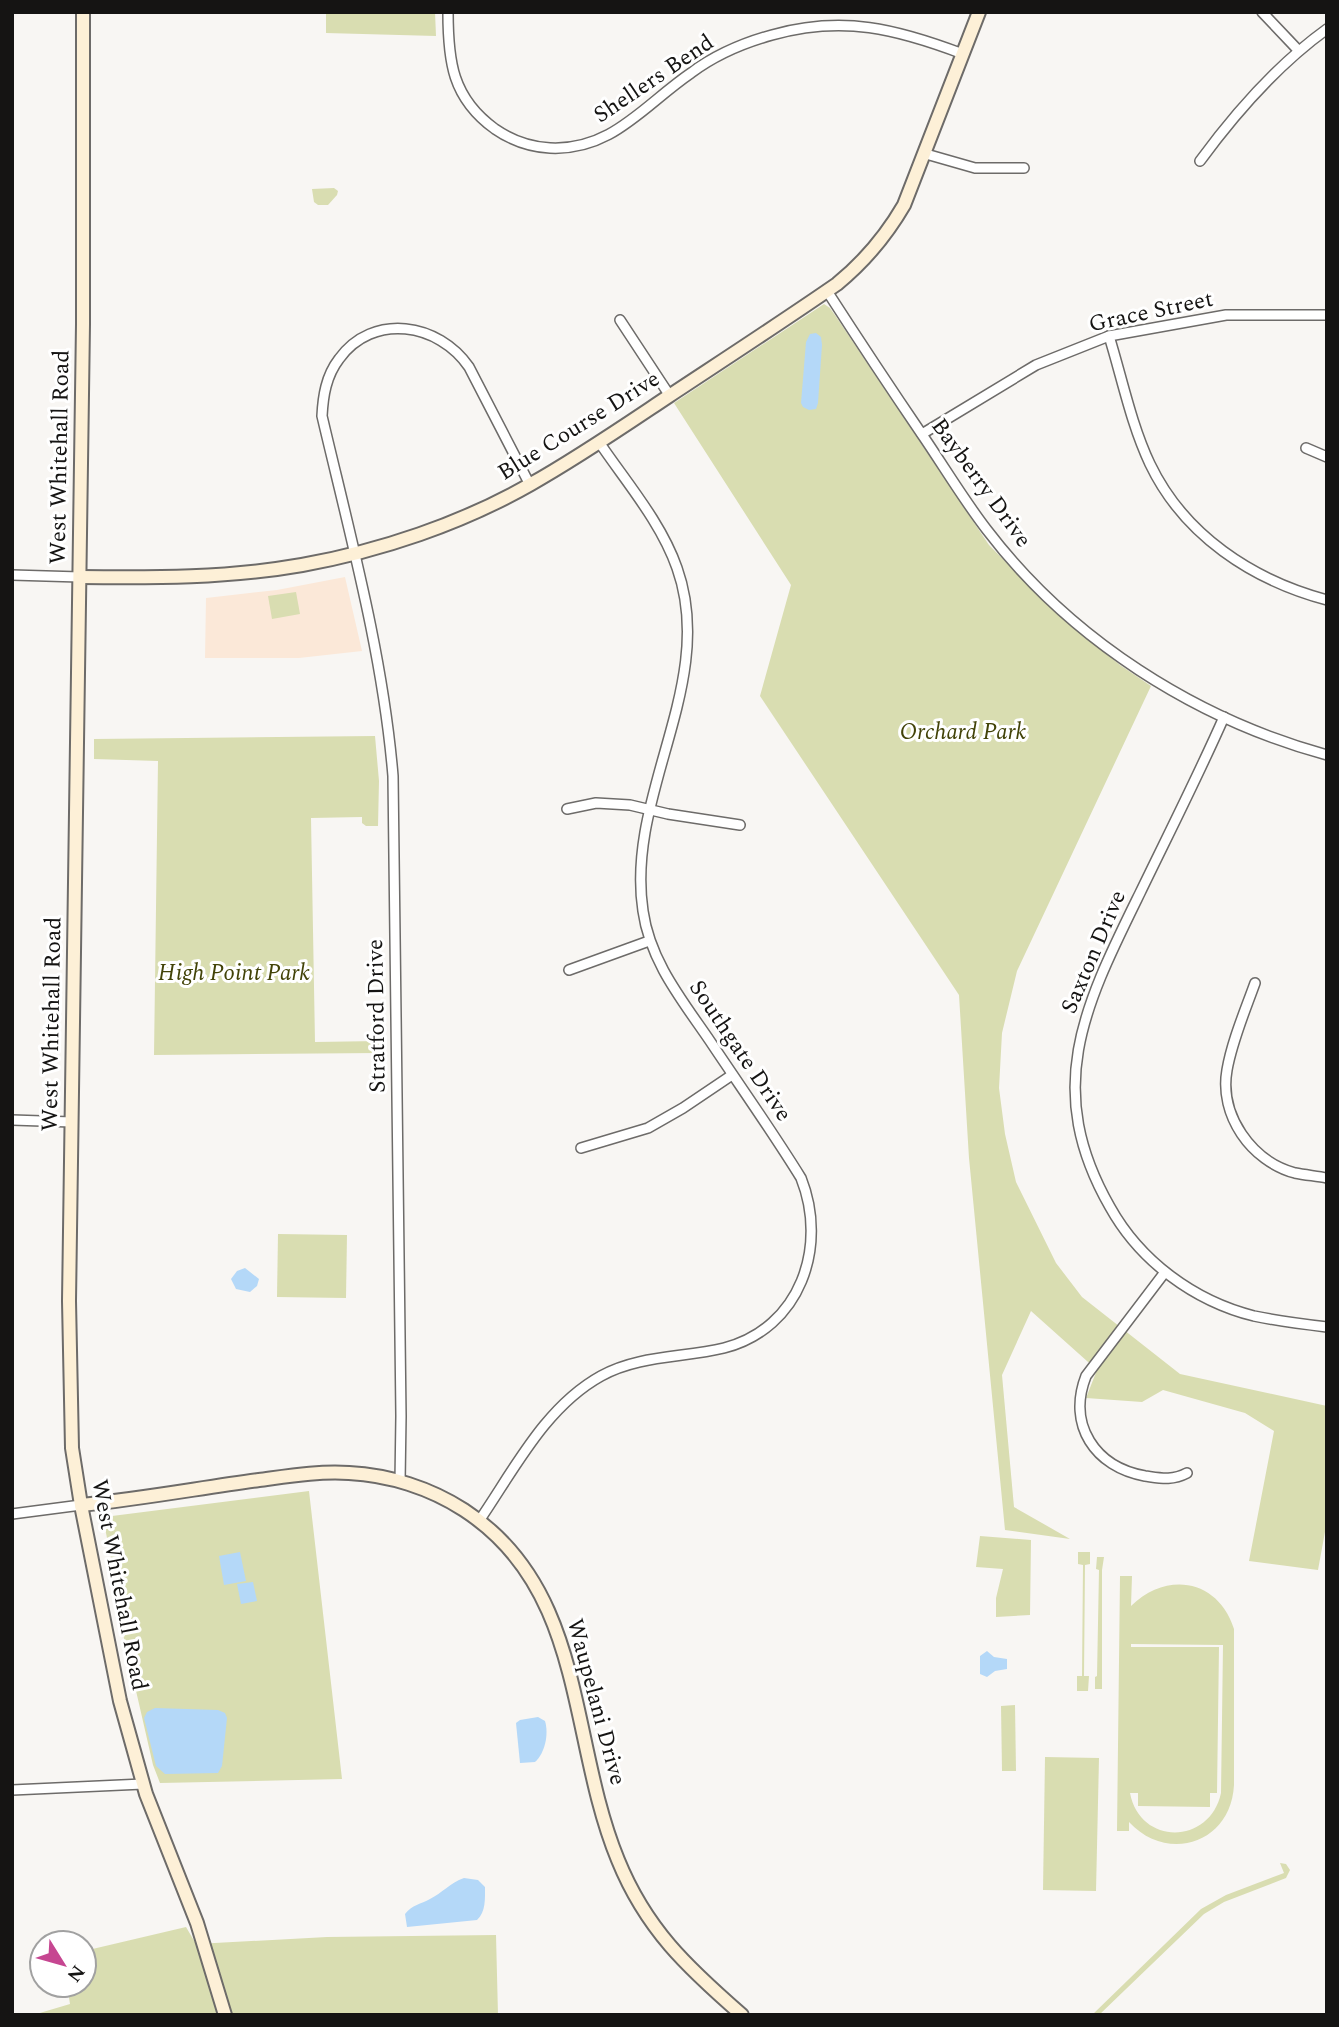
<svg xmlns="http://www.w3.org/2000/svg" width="1339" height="2027" viewBox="0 0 1339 2027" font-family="Spectral,serif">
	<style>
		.commercial { fill: #fbe8d8 }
		.green { fill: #d9ddb1; fill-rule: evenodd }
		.water { fill: #b4d8f8 }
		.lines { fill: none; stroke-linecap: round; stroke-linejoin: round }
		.street-casing { stroke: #6d6b69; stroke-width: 12 }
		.secondary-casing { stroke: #6d6b69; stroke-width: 16 }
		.street { stroke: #fff; stroke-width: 9 }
		.secondary { stroke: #fdf0d7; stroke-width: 12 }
		.labels { text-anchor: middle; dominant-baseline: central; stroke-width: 6; stroke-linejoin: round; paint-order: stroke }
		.street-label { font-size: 23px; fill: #151413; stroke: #fff }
		.park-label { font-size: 23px; font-style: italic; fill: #424308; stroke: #fff }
	</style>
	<rect width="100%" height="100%" fill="#f8f6f3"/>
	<!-- commercial -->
	<polygon class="commercial" points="345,577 362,651 299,658 205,658 206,598 277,590"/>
	<!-- green -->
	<g class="green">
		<polygon points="326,12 435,12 436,36 326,33"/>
		<polygon points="334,188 338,191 337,195 328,205 318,205 314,202 312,189"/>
		<polygon points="824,304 830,308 837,318 989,545 1053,610 1120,665 1151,686 1017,971 1002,1033 999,1088 1005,1134 1016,1182 1056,1263 1082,1297 1180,1374 1327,1406 1327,1521 1318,1570 1249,1561 1274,1431 1245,1413 1163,1390 1142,1402 1086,1398 1097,1370 1031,1311 1002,1375 1014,1507 1070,1539 1005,1530 969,1158 959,995 760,696 791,585 674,403"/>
		<polygon points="296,592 300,614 272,619 268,596"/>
		<polygon points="375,736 379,781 378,826 366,826 362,823 362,817 311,818 315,1042 379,1041 379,1053 154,1055 158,761 94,759 94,739"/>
		<polygon points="278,1234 347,1235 346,1298 277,1297"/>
		<polygon points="309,1491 342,1779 160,1783 153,1765 115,1599 114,1573 105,1528 107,1519 112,1516"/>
		<polygon points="980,1536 1031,1540 1030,1615 996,1617 996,1598 1003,1569 976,1567"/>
		<polygon points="1078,1552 1090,1552 1090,1564 1085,1565 1084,1676 1089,1676 1088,1691 1077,1691 1077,1676 1082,1676 1083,1565 1078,1564"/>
		<polygon points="1097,1557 1104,1557 1102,1570 1102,1689 1095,1689 1095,1677 1097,1676 1099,1570 1096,1569"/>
		<path d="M 1120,1576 L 1132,1576 L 1131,1606 C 1167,1571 1218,1579 1234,1629 L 1234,1785 C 1231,1843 1168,1864 1129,1822 L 1129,1831 L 1117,1831 ZM 1131,1644 L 1223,1645 L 1221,1793 C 1210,1845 1140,1846 1130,1793 L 1138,1793 L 1138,1806 L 1210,1807 L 1210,1793 L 1217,1793 L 1219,1647 L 1131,1647 Z"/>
		<polygon points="1015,1705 1016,1771 1002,1771 1001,1706"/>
		<polygon points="1045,1757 1099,1758 1096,1891 1043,1890"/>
		<polygon points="1280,1863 1286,1864 1290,1870 1286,1878 1224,1902 1204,1914 1099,2015 1092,2015 1201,1909 1226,1895 1284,1873"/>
		<polygon points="186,1927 196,1944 327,1937 496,1935 498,2015 33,2015 70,2004 67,1985 84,1985 84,1951"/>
	</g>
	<!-- water -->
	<g class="water">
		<polygon points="816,333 821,337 822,345 818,403 816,409 809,410 803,407 801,403 806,342 810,334"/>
		<polygon points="245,1268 259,1279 257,1286 250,1292 236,1289 231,1279 237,1271"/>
		<polygon points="240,1552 246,1581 224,1585 219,1556"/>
		<polygon points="253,1582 257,1601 241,1604 237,1584"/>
		<polygon points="987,1651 994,1657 1007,1659 1007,1669 995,1671 987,1677 980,1674 980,1656"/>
		<polygon points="155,1708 218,1710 225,1713 227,1718 222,1766 218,1773 165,1774 156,1766 144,1718 147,1712"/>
		<path d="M 538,1717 L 545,1721 C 549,1734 545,1753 535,1762 L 520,1763 L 516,1723 L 520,1720 Z"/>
		<path d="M 464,1878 L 478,1880 L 485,1887 C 485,1898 486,1912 477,1920 L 407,1927 L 405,1914 C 412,1905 421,1904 430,1899 C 442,1893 450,1883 464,1878 Z"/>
	</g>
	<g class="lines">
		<!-- street casing -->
		<g class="street-casing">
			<g id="street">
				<path d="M 448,12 C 448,61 452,98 495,129 C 511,140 531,147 550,148 C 612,151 644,105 691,73 C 715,55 743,43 772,35 C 843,15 897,29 963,54"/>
				<polyline points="1262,12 1298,50"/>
				<polyline points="926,154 975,168 1024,168"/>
				<path d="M 1200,161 C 1236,112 1277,65 1327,29"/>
				<path d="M 827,291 C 858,339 889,386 921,433 C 943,465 963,499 987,530 C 1070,639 1195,719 1327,755"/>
				<polyline points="620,320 670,396"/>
				<path d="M 1109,336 C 1122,378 1131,424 1150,464 C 1184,535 1252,580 1327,600"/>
				<polyline points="922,434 1036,365 1109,336 1226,315 1327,315"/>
				<polyline points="1306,448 1327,457"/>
				<polyline points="12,575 80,577"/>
				<path d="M 1224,717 C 1198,776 1168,835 1140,893 C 1085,1005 1042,1088 1110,1207 C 1140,1261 1194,1301 1254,1316 C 1278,1321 1302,1324 1327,1327"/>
				<polyline points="567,809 596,803 630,805 668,814 740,825"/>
				<polyline points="569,970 649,941"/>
				<path d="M 1255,983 C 1245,1011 1232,1041 1227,1070 C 1219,1115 1251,1161 1295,1173 C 1305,1175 1316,1176 1327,1178"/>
				<polyline points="12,1120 72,1122"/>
				<polyline points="581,1148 648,1128 683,1108 732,1075"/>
				<path d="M 1165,1272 L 1086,1376 C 1067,1425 1095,1467 1145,1476 C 1160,1478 1172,1481 1187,1473"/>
				<path d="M 400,1482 L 401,1416 L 393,776 C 383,655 350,535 322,416 C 323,396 326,376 339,359 C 373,312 439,323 469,367 L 530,485"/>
				<polyline points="12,1514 81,1505"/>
				<path d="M 479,1521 C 514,1470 545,1407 601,1376 C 639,1355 683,1358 724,1348 C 801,1328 828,1246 801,1178 C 772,1131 740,1086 710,1041 C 682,1000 650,961 643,911 C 625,794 718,683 677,568 C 661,522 626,482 599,442"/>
				<polyline points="12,1790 143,1784"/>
			</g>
		</g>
		<!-- secondary casing -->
		<g class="secondary-casing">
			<g id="secondary">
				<polyline points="83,12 83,324 69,1301 72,1448 81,1505 120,1701 146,1794 197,1923 225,2015"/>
				<path d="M 80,577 C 154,578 228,578 302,565 C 380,551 461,524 531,484 C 579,457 624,426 669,396 C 725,359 782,322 837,284 C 865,261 886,236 904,205 L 979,12"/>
				<path d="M 81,1505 C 140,1499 200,1488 259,1480 C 289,1476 319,1471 349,1473 C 389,1475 430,1488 464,1510 C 587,1590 568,1739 618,1860 C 646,1929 687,1967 742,2015"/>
			</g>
		</g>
		<!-- street -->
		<use href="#street" class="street"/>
		<!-- secondary -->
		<use href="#secondary" class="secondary"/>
	</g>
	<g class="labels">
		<!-- street labels -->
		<g class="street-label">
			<text transform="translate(654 79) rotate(-34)">Shellers Bend</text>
			<text transform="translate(1151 312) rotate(-12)">Grace Street</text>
			<text transform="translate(579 426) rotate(-32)">Blue Course Drive</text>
			<text transform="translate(60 457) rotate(-89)">West Whitehall Road</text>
			<text transform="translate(981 483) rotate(54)">Bayberry Drive</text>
			<text transform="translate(1094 952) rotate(-67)">Saxton Drive</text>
			<text transform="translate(377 1016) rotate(-91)">Stratford Drive</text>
			<text transform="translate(52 1024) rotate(-89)">West Whitehall Road</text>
			<text transform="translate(740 1051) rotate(56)">Southgate Drive</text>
			<text transform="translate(119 1585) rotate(79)">West Whitehall Road</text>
			<text transform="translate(596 1702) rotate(75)">Waupelani Drive</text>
		</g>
		<!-- park labels -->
		<g class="park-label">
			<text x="963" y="732">Orchard Park</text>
			<text x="234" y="973">High Point Park</text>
		</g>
	</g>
	<!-- border -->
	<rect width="1339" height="2027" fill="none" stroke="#151413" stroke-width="28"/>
	<!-- north arrow -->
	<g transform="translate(63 1964) rotate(127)"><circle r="33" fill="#ffffff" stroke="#a1a1a1" stroke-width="2"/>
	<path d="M0-5L12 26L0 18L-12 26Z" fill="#c64691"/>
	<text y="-10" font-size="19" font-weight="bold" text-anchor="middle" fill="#151413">N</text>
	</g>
</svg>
